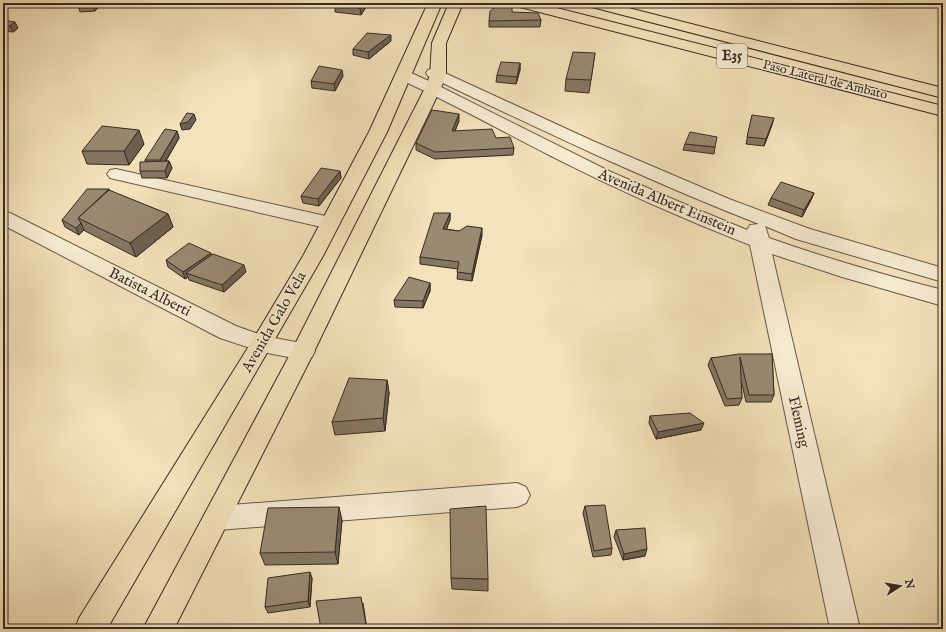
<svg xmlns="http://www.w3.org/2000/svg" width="946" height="632" viewBox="0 0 946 632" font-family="'IM FELL English',serif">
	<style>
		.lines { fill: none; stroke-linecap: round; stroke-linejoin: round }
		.minor-casing { stroke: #66584a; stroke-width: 2 }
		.major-casing { stroke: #372a24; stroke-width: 2 }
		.highway-casing { stroke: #372a24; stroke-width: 2 }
		.minor { fill: #f7ecd2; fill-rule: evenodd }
		.major { fill: #f3e2ba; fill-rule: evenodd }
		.highway { fill: #f3e2ba; fill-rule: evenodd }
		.wall { fill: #847762; stroke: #372a24 }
		.shaded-wall { fill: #6b6150; stroke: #372a24 }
		.building { fill: #998a72; stroke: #372a24 }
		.labels { text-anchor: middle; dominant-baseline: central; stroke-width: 3; stroke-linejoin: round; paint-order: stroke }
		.far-street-label { font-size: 13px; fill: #372a24; stroke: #f7ecd2 }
		.shield { fill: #f7ecd2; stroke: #716458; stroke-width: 1 }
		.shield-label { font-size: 14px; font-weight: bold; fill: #372a24 }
		.street-label { font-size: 15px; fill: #372a24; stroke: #f7ecd2 }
	</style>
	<rect width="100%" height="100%" fill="#f3e2ba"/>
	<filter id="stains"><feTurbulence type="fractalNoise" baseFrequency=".005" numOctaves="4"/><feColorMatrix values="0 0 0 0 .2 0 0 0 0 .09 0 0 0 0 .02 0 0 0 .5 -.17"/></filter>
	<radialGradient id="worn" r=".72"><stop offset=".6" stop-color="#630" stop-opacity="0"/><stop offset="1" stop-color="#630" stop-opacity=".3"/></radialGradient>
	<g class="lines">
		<!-- minor casing -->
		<g class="minor-casing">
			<g id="minor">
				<path d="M 434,68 L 593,141 L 729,199 L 810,229 L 943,268 L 943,282 L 796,239 L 765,226 L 769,238 C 826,258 884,275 943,290 L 943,306 L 842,277 L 772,254 L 860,629 L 830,629 L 750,245 C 683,219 616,189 551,156 C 500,130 450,102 397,78 L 395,75 L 397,72 L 403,70 L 409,72 L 431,82 L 609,171 L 675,200 L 747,230 L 750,225 L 759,224 C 646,180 537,128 428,76 L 426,73 L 428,70 Z"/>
				<polygon points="116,169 330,217 337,219 340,223 337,227 330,229 110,178 107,174 110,170"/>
				<polygon points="3,211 10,213 236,326 264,336 312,345 315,351 312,357 304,360 262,352 220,338 3,225"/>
				<polygon points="517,483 526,487 530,495 526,503 517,507 218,530 208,527 204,518 208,509 218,506"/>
			</g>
		</g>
		<!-- major casing -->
		<g class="major-casing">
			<g id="major">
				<polygon points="428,3 442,3 387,132 323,256 107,629 75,629 79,618 254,338 303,256 369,132"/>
				<polygon points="449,3 463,3 446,43 446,75 441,88 310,360 174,629 143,629 287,360 425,88 430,75 432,43"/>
			</g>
		</g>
		<!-- highway casing -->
		<g class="highway-casing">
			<g id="highway">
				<polygon points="514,3 537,3 943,106 943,116 516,6"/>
				<polygon points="586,3 609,3 943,88 943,98 588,6"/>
			</g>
		</g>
		<!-- minor -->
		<use href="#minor" class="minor"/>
		<!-- major -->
		<use href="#major" class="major"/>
		<!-- highway -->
		<use href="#highway" class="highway"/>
	</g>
	<!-- wall -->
	<g class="wall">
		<polygon points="22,3 40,3 37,6 23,6"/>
		<polygon points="81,3 102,3 102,4 95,11 80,12 78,5"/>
		<polygon points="335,5 366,7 361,15 335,12"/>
		<polygon points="512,12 541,20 540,27 489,27 489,21"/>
		<polygon points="3,20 18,28 13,32 3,31"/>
		<polygon points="391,41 369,59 353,55 353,49"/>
		<polygon points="595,53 589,93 565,91 566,79"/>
		<polygon points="520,63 520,70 516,84 496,82 497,75"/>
		<polygon points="343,76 335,91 312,88 311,81"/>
		<polygon points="752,115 772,125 764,146 746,144"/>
		<polygon points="459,121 455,131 496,138 514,148 513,155 435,159 416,150 416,143"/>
		<polygon points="177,131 179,138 166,161 169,161 172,168 167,178 142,178 140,171 145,162 145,160"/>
		<polygon points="144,144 129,165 87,164 82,151"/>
		<polygon points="685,144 715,147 714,154 683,150"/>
		<polygon points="340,171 341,178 319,206 303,203 301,196"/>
		<polygon points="109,189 110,191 168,214 173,227 136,257 85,231 84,230 79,235 65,227 62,220"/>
		<polygon points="814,193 811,200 802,217 768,205 771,198"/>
		<polygon points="450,213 450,220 446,229 482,235 472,281 457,279 458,269 420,264 420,257"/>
		<polygon points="211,255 246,272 224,292 189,280 188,277 185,279 168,267 166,260"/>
		<polygon points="430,283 430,291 423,308 395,307 394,300"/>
		<polygon points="772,354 774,395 771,402 746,402 741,380 742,398 739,405 725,406 708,365 711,358"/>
		<polygon points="387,380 389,393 385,431 335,435 332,422"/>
		<polygon points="650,416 701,430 656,439 649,423"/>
		<polygon points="585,506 612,548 611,555 593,557 583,513"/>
		<polygon points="342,520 338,564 265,565 260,553"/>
		<polygon points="616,530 645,556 623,560 614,537"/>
		<polygon points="312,578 310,607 268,613 265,607"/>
		<polygon points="451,578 488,579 488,591 452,589"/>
	</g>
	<!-- shaded-wall -->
	<g class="shaded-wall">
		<polygon points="36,3 40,3 37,6"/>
		<polygon points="95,3 102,3 102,4 95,11 93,5"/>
		<polygon points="364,3 366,3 366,7 361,15 360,8"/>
		<polygon points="15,22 18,28 13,32 10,26"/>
		<polygon points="391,35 391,41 369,59 368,52"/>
		<polygon points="520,63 520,70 516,84 517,77"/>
		<polygon points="342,70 343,76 335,91 334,84"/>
		<polygon points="194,114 196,120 190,129 182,130 180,124"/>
		<polygon points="459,114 459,121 452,138 452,131"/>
		<polygon points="774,118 772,125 764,146 766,139"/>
		<polygon points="139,130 144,144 129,165 124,151"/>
		<polygon points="177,131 179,138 162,167 160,160"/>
		<polygon points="169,161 172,168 167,178 165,171"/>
		<polygon points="340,171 341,178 319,206 318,199"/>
		<polygon points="814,193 811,200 802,217 804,210"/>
		<polygon points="450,213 450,220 444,236 443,229"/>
		<polygon points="168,214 173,227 136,257 130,243"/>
		<polygon points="81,223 84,230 79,235 76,228"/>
		<polygon points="482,228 482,235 472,281 472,274"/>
		<polygon points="211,253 213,260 186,273 188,277 185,279 183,272"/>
		<polygon points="244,265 246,272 224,292 222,285"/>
		<polygon points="430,283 430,291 423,308 423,301"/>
		<polygon points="387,380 389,393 385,431 383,418"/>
		<polygon points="704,423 701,430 656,439 658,432"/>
		<polygon points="339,507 342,520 338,564 335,552"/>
		<polygon points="647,549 645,556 623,560 624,554"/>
		<polygon points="310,572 312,578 310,607 308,601"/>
		<polygon points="363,603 367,629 350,629"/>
	</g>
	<!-- building -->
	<g class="building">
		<polygon points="81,3 95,3 93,5 78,5"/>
		<polygon points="339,3 364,3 360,8 335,5"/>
		<polygon points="498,5 512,5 512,12 538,13 541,20 489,21 490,11"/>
		<polygon points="3,20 15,22 10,26 3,25"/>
		<polygon points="367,33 391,35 368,52 353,49"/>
		<polygon points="573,52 595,53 591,80 566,79"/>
		<polygon points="501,62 520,63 517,77 497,75"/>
		<polygon points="319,66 342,70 334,84 311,81"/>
		<polygon points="432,110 459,114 452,131 492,129 496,138 510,137 514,148 435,152 416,143"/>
		<polygon points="187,113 194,114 188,122 180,124"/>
		<polygon points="752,115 774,118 766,139 747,137"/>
		<polygon points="102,126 139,130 124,151 82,151"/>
		<polygon points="165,129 177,131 160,160 145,160"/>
		<polygon points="690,132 717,137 715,147 685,144"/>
		<polygon points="169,161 165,171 140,171 140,162"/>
		<polygon points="321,168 340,171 318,199 301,196"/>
		<polygon points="781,182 814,193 804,210 771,198"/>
		<polygon points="87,189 109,189 78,218 81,223 76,228 62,220"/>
		<polygon points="109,190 168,214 130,243 78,218"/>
		<polygon points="434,213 450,213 443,229 459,231 467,226 482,228 472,274 457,272 459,262 420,257"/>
		<polygon points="189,243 211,253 183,272 166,260"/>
		<polygon points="213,254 244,265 222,285 186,273"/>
		<polygon points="409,277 430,283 423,301 394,300"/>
		<polygon points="739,354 772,354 774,395 749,395 740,357 742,398 727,399 711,358"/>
		<polygon points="349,378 387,380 383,418 332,422"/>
		<polygon points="690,413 704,423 658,432 650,416"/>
		<polygon points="605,505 612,548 594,551 585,506"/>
		<polygon points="486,506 488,579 451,578 450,509"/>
		<polygon points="339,507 335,552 260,553 268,508"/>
		<polygon points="645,528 647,549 624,554 616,530"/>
		<polygon points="310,572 308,601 265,607 268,578"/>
		<polygon points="361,597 366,624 350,629 321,629 316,601"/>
	</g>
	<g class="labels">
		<!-- far-street labels -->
		<g class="far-street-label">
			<text transform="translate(825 80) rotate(14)">Paso Lateral de Ambato</text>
		</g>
		<!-- shield labels -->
		<rect class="shield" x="717" y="44" width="30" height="24" rx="3"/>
		<g class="shield-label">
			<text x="732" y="56">E35</text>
		</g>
		<!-- street labels -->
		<g class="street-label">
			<text transform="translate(667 202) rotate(23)">Avenida Albert Einstein</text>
			<text transform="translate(150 292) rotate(27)">Batista Alberti</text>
			<text transform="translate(274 322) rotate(-60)">Avenida Galo Vela</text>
			<text transform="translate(799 422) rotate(77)">Fleming</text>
		</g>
	</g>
	<!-- margin -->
	<rect width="946" height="632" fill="none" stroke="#f3e2ba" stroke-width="16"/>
	<rect x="4" y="4" width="938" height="624" fill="none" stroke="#372a24" stroke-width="2"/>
	<rect x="8" y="8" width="930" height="616" fill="none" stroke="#372a24"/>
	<!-- north arrow -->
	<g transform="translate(900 586) rotate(78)" stroke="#f7ecd2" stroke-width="3" paint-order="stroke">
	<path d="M0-3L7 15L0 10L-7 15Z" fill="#372a24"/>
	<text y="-6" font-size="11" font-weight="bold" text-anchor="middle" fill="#372a24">N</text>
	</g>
	<rect width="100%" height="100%" filter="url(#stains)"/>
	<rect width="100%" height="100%" fill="url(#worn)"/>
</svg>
